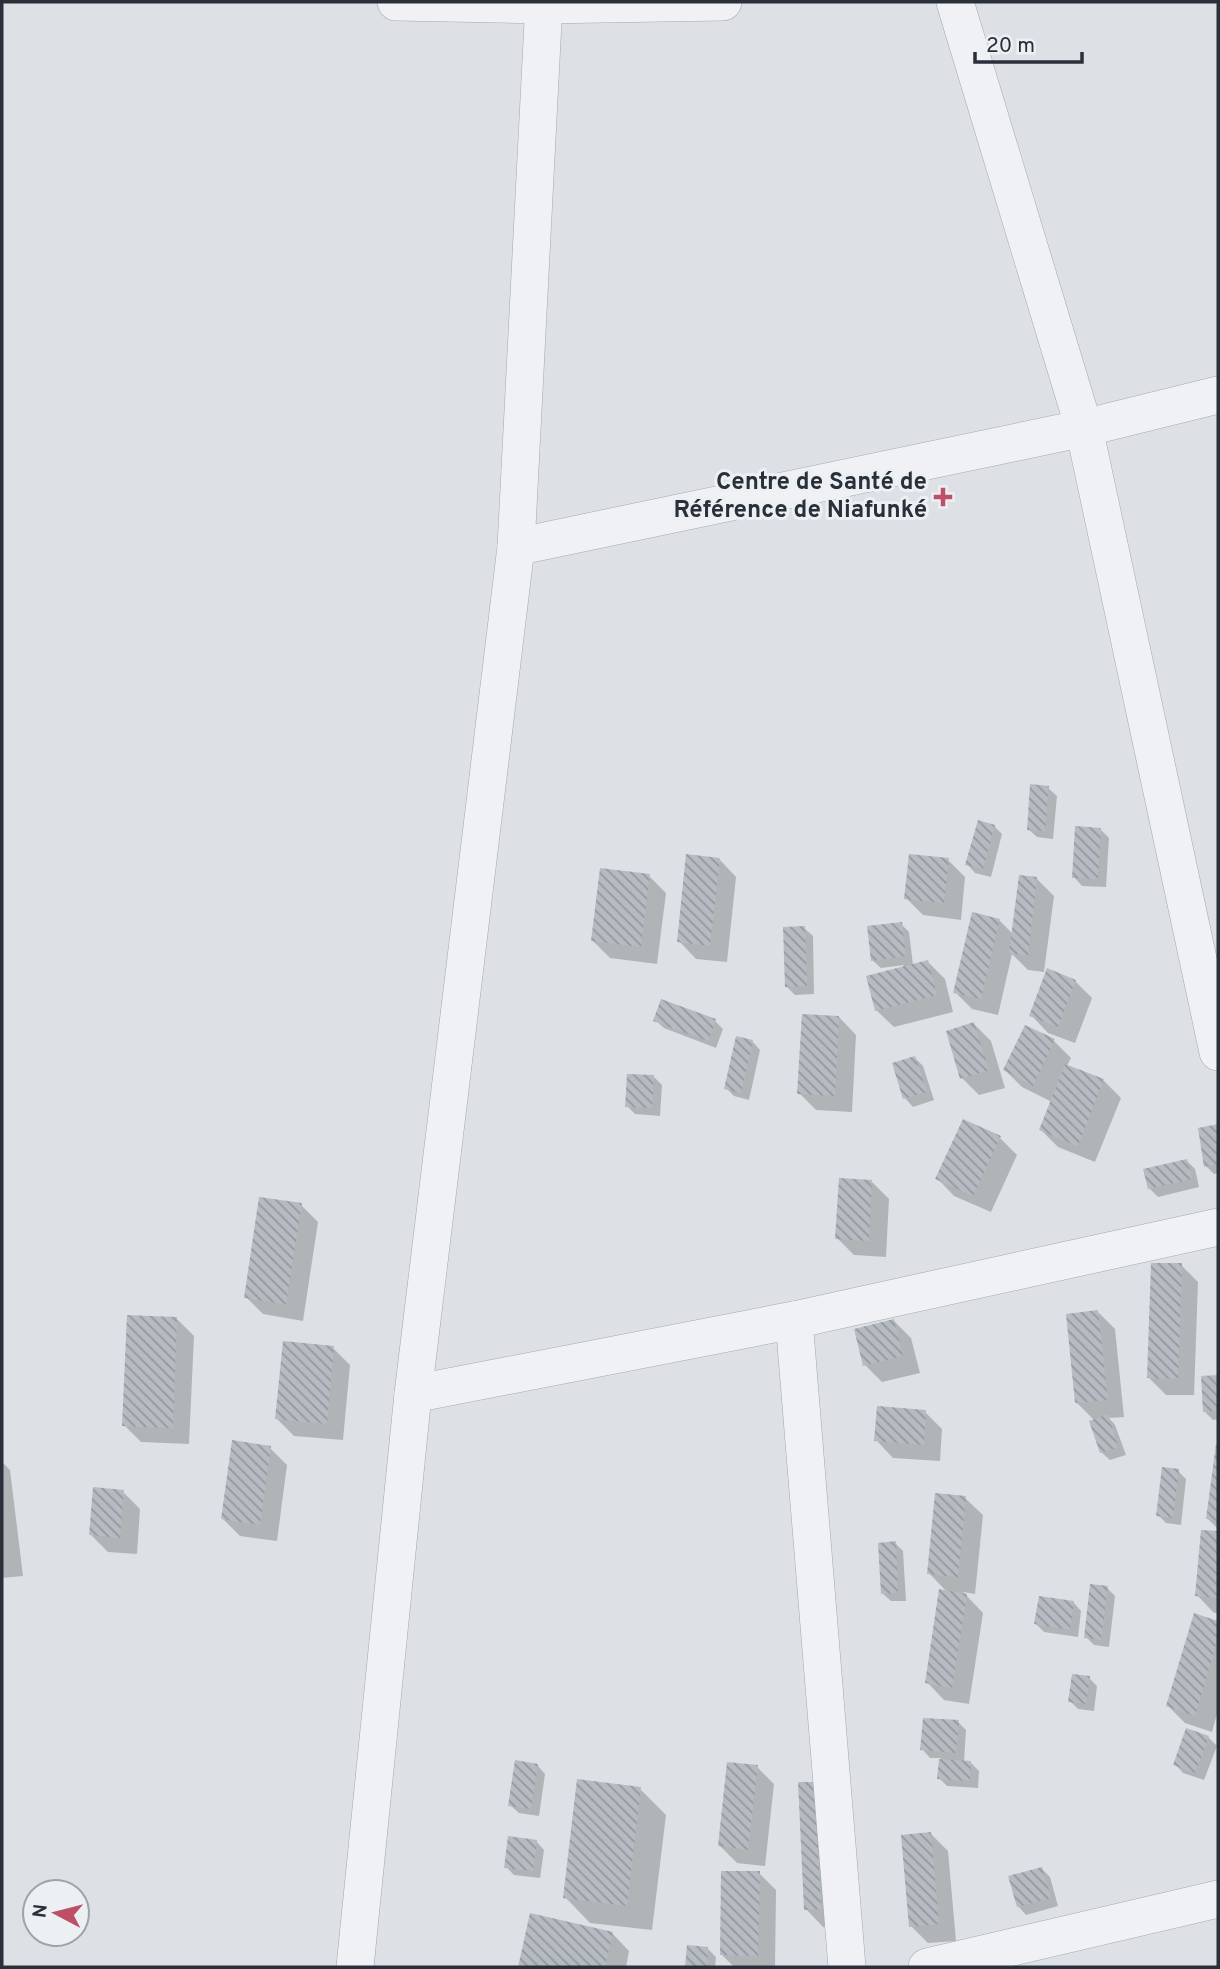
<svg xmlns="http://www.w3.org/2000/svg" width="1220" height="1969" viewBox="0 0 1220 1969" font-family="Overpass,sans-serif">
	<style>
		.shadow { fill: #0003 }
		.building { fill: url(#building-back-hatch) }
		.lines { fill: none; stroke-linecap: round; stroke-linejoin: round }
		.minor-casing { stroke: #a3a8ae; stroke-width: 38 }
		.minor { stroke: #f0f1f4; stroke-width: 37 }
		.poi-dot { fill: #bd4f66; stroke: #ecf0f3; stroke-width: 2.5 }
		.labels { text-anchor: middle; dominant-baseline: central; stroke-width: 6; stroke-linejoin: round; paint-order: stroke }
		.poi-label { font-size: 24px; font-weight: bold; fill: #29303a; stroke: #ecf0f3; text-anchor: end }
	</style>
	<defs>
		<pattern id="building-back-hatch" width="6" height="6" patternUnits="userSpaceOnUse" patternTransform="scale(1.75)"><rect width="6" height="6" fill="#b5bbc1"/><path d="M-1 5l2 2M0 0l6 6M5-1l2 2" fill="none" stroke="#93989e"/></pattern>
	</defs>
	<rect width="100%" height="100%" fill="#dde1e5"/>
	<!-- shadow -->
	<g class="shadow">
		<polygon points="1048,788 1057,796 1053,839 1037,837 1028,829"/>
		<polygon points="994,826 1002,834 991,877 975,873 967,864"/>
		<polygon points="1101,830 1109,838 1106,887 1082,886 1074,877"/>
		<polygon points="719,859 736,877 727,962 696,959 679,941"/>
		<polygon points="948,860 965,877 961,920 923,915 906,898"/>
		<polygon points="649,876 666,893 657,964 610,958 593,941"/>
		<polygon points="1037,879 1054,896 1044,972 1028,970 1012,954 998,1015 972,1009 955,992 999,920 1013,934"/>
		<polygon points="901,924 909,932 913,965 928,962 945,979 953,1012 894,1027 876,1010 904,965 881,968 872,960"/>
		<polygon points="804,928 813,936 814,994 795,995 786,986"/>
		<polygon points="1075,981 1092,998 1075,1043 1048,1033 1031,1015"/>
		<polygon points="839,1017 856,1035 852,1112 816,1110 799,1093"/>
		<polygon points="655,1020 715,1021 723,1029 716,1048 664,1028"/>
		<polygon points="974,1024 991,1041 1005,1088 979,1095 962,1078"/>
		<polygon points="752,1041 760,1050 749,1100 734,1096 726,1088"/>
		<polygon points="1054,1041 1071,1058 1067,1066 1104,1081 1121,1098 1095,1162 1058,1147 1041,1130 1052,1102 1022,1087 1005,1070"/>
		<polygon points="915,1058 923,1066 934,1100 913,1107 905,1098"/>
		<polygon points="654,1077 662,1085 660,1116 635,1114 627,1106"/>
		<polygon points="1218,1126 1218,1173 1214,1174 1206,1166 1200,1129"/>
		<polygon points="1000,1138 1017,1155 991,1212 954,1196 937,1178"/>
		<polygon points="1187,1161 1195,1169 1199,1187 1158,1197 1149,1188"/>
		<polygon points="872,1182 889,1199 886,1257 854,1255 837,1238"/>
		<polygon points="301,1205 318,1222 303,1321 263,1314 246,1297"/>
		<polygon points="1181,1265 1198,1282 1194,1395 1166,1395 1148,1377"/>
		<polygon points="1098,1312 1115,1329 1124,1417 1109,1418 1115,1425 1126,1455 1110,1460 1101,1452 1095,1421 1077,1403"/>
		<polygon points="177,1319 194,1336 189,1444 141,1442 124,1425"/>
		<polygon points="894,1321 911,1338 920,1373 882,1382 865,1365"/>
		<polygon points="333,1348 350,1365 343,1440 294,1436 277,1419"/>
		<polygon points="1218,1376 1218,1419 1213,1420 1204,1411 1203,1377"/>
		<polygon points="925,1412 942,1429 940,1461 893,1458 876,1440"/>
		<polygon points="1217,1446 1218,1446 1218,1529 1208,1519"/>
		<polygon points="270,1448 287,1465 277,1541 240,1536 223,1519"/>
		<polygon points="2,1462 10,1470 23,1576 2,1578"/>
		<polygon points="1178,1471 1186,1479 1181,1525 1166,1523 1158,1515"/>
		<polygon points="123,1492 140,1509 137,1554 108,1552 91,1535"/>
		<polygon points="965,1498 983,1515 975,1594 963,1592 983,1613 969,1704 944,1700 927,1682 948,1593 929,1573"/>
		<polygon points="1203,1532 1218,1533 1218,1613 1214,1613 1197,1595"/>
		<polygon points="895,1543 903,1551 906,1601 891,1601 882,1593"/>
		<polygon points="1107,1588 1115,1596 1109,1647 1094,1645 1086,1637"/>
		<polygon points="1073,1602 1081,1611 1078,1637 1044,1632 1036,1624"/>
		<polygon points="1195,1615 1218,1622 1218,1710 1212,1732 1185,1723 1168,1706"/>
		<polygon points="1089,1678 1097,1686 1094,1711 1078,1709 1070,1701"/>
		<polygon points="958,1722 966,1730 964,1762 971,1763 979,1771 978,1788 947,1786 939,1778 941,1758 930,1758 922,1749"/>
		<polygon points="1187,1730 1209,1738 1217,1746 1204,1780 1183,1773 1175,1764"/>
		<polygon points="537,1765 545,1774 539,1816 519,1813 510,1805"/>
		<polygon points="757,1767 774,1784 765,1866 737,1863 720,1846"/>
		<polygon points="814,1783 837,1926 823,1927 806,1909"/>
		<polygon points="640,1789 666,1815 652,1930 590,1923 565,1897"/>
		<polygon points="931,1834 948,1851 956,1941 928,1943 911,1926"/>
		<polygon points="536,1841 544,1850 540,1878 514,1875 506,1867"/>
		<polygon points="1042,1869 1050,1877 1058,1906 1026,1915 1018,1906"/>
		<polygon points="759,1873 776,1890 775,1967 734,1967 722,1955"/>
		<polygon points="531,1916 612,1933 629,1951 626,1967 520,1967"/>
		<polygon points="688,1947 708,1949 716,1957 715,1967 686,1967"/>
	</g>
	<!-- building -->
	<g class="building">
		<polygon points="1030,784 1049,786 1045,831 1027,830"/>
		<polygon points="978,820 995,825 983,869 965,865"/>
		<polygon points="1075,826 1101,828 1098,879 1072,878"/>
		<polygon points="686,854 720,858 710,946 677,942"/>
		<polygon points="909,854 949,858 944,903 904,899"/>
		<polygon points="600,868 650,874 641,947 591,941"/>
		<polygon points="1019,875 1037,877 1028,956 1009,953"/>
		<polygon points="972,912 1000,919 981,999 953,993"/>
		<polygon points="902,922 906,956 871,961 867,926"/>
		<polygon points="805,926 807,986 785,987 783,927"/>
		<polygon points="928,960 937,995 875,1011 866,976"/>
		<polygon points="1047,968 1076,980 1058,1027 1029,1016"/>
		<polygon points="661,999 716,1019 708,1041 653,1021"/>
		<polygon points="802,1014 839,1016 835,1096 797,1094"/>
		<polygon points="974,1022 989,1070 960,1079 946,1031"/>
		<polygon points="1025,1025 1055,1039 1033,1086 1003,1070"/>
		<polygon points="736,1036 753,1040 741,1093 724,1089"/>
		<polygon points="915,1056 927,1092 903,1099 892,1063"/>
		<polygon points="1065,1064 1104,1079 1078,1146 1039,1130"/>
		<polygon points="627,1074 654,1075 652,1108 625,1107"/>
		<polygon points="963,1119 1001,1136 973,1196 935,1179"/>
		<polygon points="1218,1124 1218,1164 1204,1167 1198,1128"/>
		<polygon points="1187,1159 1192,1179 1148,1189 1143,1169"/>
		<polygon points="839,1178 872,1180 869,1241 835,1239"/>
		<polygon points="259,1197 302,1203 286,1304 244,1298"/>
		<polygon points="1151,1263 1182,1263 1178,1379 1147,1378"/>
		<polygon points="1098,1310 1108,1400 1075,1403 1066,1314"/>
		<polygon points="127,1315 177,1317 173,1428 122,1426"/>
		<polygon points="894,1319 903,1356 863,1366 854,1329"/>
		<polygon points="283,1341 334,1346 327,1424 275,1419"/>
		<polygon points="1218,1375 1218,1411 1203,1412 1201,1376"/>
		<polygon points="877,1406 926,1410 924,1445 874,1441"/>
		<polygon points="1108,1414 1118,1447 1100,1453 1089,1421"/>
		<polygon points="232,1440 271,1446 260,1525 221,1519"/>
		<polygon points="1216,1444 1218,1444 1218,1521 1206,1519"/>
		<polygon points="1162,1467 1179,1469 1173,1518 1156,1516"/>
		<polygon points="93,1487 124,1490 120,1538 89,1535"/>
		<polygon points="935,1493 966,1496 958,1577 927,1574"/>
		<polygon points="1201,1530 1218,1531 1218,1598 1195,1596"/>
		<polygon points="896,1541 898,1593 881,1594 878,1543"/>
		<polygon points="1090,1584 1108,1586 1101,1640 1084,1638"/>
		<polygon points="939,1589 967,1594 952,1688 925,1683"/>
		<polygon points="1039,1596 1074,1601 1070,1630 1034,1624"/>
		<polygon points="1194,1613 1218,1621 1218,1638 1195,1716 1166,1706"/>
		<polygon points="1072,1674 1090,1676 1086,1704 1068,1702"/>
		<polygon points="923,1718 959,1720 956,1753 920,1750"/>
		<polygon points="1186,1728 1209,1736 1195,1773 1173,1765"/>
		<polygon points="939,1759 971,1761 970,1781 937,1779"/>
		<polygon points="515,1760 538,1764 531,1809 508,1806"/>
		<polygon points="727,1762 758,1765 748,1850 718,1846"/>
		<polygon points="577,1779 641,1787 627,1906 563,1898"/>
		<polygon points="798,1782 815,1782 821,1909 804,1910"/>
		<polygon points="931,1832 939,1924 909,1927 901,1835"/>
		<polygon points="508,1836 537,1840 533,1871 504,1868"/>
		<polygon points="1042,1867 1051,1898 1017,1907 1008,1876"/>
		<polygon points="721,1871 760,1871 758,1956 720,1955"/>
		<polygon points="530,1913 613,1932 605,1967 518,1967"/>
		<polygon points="687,1945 708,1947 707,1967 685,1967"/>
	</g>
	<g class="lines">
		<!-- minor casing -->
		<g class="minor-casing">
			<g id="minor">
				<polyline points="396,2 544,5 723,2"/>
				<polyline points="955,2 1084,428 1218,1052"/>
				<polyline points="516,547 1084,428 1218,395"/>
				<polyline points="794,1320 847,1967"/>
				<polyline points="413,1394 794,1320 1218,1227"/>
				<polyline points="355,1967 413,1394 516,547 544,2"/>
				<polyline points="927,1967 1218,1899"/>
			</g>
		</g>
		<!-- minor -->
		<use href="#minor" class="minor"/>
	</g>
	<!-- markers -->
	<path class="poi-dot" d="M939.5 486.5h7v7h7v7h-7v7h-7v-7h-7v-7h7z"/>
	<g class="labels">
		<!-- poi labels -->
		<g class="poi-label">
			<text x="927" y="483">Centre de Santé de<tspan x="927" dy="28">Référence de Niafunké</tspan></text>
		</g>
	</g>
	<!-- border -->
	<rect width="1220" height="1969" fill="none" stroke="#29303a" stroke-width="7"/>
	<!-- north arrow -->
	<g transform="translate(56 1913) rotate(277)"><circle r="33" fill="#ecf0f3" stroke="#9ea3a9" stroke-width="2"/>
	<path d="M0-5L12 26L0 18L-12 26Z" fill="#bd4f66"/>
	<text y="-10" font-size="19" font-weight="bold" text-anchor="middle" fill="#29303a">N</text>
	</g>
	<!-- scale -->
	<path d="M975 52v10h107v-10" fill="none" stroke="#29303a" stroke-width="3.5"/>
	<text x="986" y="52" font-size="21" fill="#29303a" stroke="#ecf0f3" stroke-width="5" paint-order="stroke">20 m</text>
</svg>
